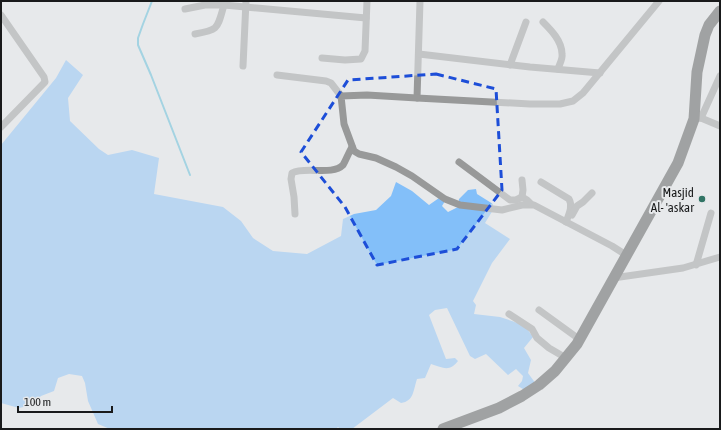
<svg xmlns="http://www.w3.org/2000/svg" width="721" height="430" viewBox="0 0 721 430" font-family="'Asap Condensed',sans-serif">
	<style>
		.forest { fill: #83bff9 }
		.lines { fill: none; stroke-linecap: round; stroke-linejoin: round }
		.stream { stroke: #52b9d7; stroke-width: 2 }
		.minor { stroke: #989999; stroke-width: 7 }
		.trunk { stroke: #4b4d4c; stroke-width: 11 }
		.marked { fill: none; stroke: #1d4ed8; stroke-width: 3; stroke-dasharray: 8 5; stroke-linejoin: round }
		.poi-dot { fill: #317465; stroke: #e7e9eb; stroke-width: 1.5 }
		.labels { text-anchor: middle; dominant-baseline: central; stroke-width: 4; stroke-linejoin: round; paint-order: stroke }
		.poi-label { font-size: 13px; fill: #191a1b; stroke: #e7e9eb; text-anchor: end }
	</style>
	<rect width="100%" height="100%" fill="#e7e9eb"/>
	<!-- forest -->
	<path class="forest" d="M 66,60 L 83,75 L 68,98 L 70,121 L 99,149 L 108,155 L 132,150 L 159,158 L 154,194 L 223,207 L 241,221 L 253,238 L 273,251 L 307,254 L 341,236 L 343,219 L 354,214 L 376,210 L 391,196 L 396,182 L 412,191 L 429,205 L 439,198 L 445,201 L 442,206 L 448,212 L 458,207 L 459,199 L 468,190 L 476,189 L 477,194 L 493,204 L 493,210 L 485,223 L 510,239 L 492,263 L 473,301 L 476,305 L 474,314 L 500,317 L 512,321 L 525,326 L 533,337 L 524,348 L 531,360 L 528,373 L 536,384 L 526,391 L 518,386 L 522,381 L 523,376 L 516,369 L 508,375 L 486,354 L 475,359 L 470,356 L 447,308 L 435,310 L 429,315 L 446,359 L 455,358 L 458,361 C 450,372 443,368 431,364 L 425,378 L 417,379 C 413,391 414,401 401,403 L 393,398 L 352,429 L 340,429 L 338,427 L 336,429 L 110,429 L 98,424 L 88,401 L 85,383 L 82,376 L 69,374 L 58,378 L 54,391 L 41,396 L 32,405 L 19,408 L 1,403 L 1,145 L 56,78 Z"/>
	<g class="lines">
		<!-- stream -->
		<polyline class="stream" points="152,1 143,24 138,38 138,45 151,75 190,175"/>
		<!-- minor -->
		<g class="minor">
			<polyline points="420,1 417,98 530,104 560,104 573,101 583,93 659,1"/>
			<polyline points="185,9 205,5 224,5 366,18"/>
			<polyline points="1,15 44,77 45,82 1,127"/>
			<path d="M 543,22 C 551,30 562,41 562,54 C 563,59 559,65 558,69"/>
			<path d="M 195,34 C 219,30 217,29 224,5"/>
			<polyline points="419,54 530,67 600,73"/>
			<polyline points="322,58 345,60 361,59 365,51 367,1"/>
			<polyline points="510,65 526,22"/>
			<polyline points="243,66 246,1"/>
			<polyline points="277,75 326,81 331,83 341,96"/>
			<polyline points="417,98 367,95 341,96 344,124 354,151 359,154 376,158 396,167 412,176 445,199 460,205 502,210 522,205 534,205 612,246 626,255"/>
			<polyline points="701,118 720,126"/>
			<polyline points="694,119 701,118 720,76"/>
			<polyline points="459,162 510,200 516,200 522,197 527,200 531,204"/>
			<path d="M 541,182 L 569,199 C 573,206 569,214 566,222"/>
			<polyline points="522,197 523,190 522,180"/>
			<path d="M 295,214 L 294,197 L 291,179 L 292,173 C 305,166 332,176 343,165 C 345,162 349,152 352,147"/>
			<polyline points="572,215 577,206 583,202 592,193"/>
			<polyline points="696,265 711,213"/>
			<polyline points="613,278 683,268 720,257"/>
			<polyline points="539,310 579,339"/>
			<polyline points="509,314 532,329 537,338 549,348 566,358"/>
		</g>
		<!-- trunk -->
		<polyline class="trunk" points="443,429 499,408 522,396 539,385 555,371 577,344 678,163 694,119 697,72 705,35 709,25 720,11"/>
	</g>
	<!-- marked area -->
	<path d="M0 0H721V430H0ZM 436,74 L 496,89 L 502,190 L 457,249 L 377,265 L 345,207 L 301,152 L 348,80 Z" fill="#e7e9eb" fill-opacity=".55" fill-rule="evenodd"/>
	<path class="marked" d="M 436,74 L 496,89 L 502,190 L 457,249 L 377,265 L 345,207 L 301,152 L 348,80 Z"/>
	<!-- markers -->
	<circle class="poi-dot" cx="702" cy="199" r="4"/>
	<g class="labels">
		<!-- poi labels -->
		<g class="poi-label">
			<text x="694" y="192">Masjid<tspan x="694" dy="15">Al- 'askar</tspan></text>
		</g>
	</g>
	<!-- border -->
	<rect width="721" height="430" fill="none" stroke="#191a1b" stroke-width="4"/>
	<!-- scale -->
	<path d="M18 406v6h94v-6" fill="none" stroke="#191a1b" stroke-width="2"/>
	<text x="24" y="406" font-size="12" fill="#191a1b" stroke="#e7e9eb" stroke-width="3" paint-order="stroke">100 m</text>
</svg>
